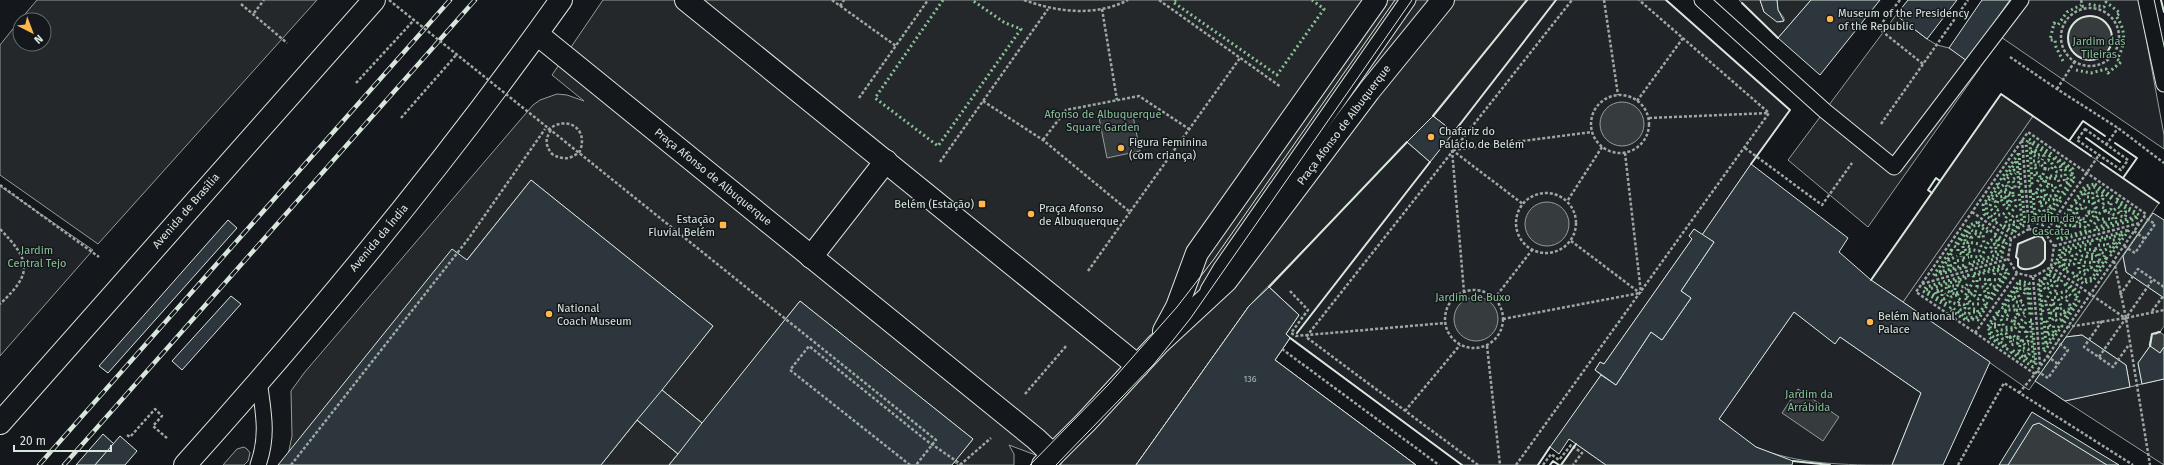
<svg xmlns="http://www.w3.org/2000/svg" width="2164" height="465" viewBox="0 0 2164 465" font-family="'Fira Sans',sans-serif">
	<style>
		.green { fill: #202428; stroke: #939e99 }
		.parking { fill: #24282b; stroke: #939e99 }
		.water { fill: #363b3e; stroke: #939e99 }
		.building { fill: #2c363c; stroke: #d8e6dc }
		.lines { fill: none; stroke-linecap: round; stroke-linejoin: round }
		.lane-casing { stroke: #d8e6dc; stroke-width: 17 }
		.street-casing { stroke: #d8e6dc; stroke-width: 24 }
		.secondary-casing { stroke: #d8e6dc; stroke-width: 24 }
		.primary-casing { stroke: #d8e6dc; stroke-width: 24 }
		.path { stroke: #9da8a2; stroke-width: 2.5; stroke-dasharray: 3 2; stroke-linecap: butt }
		.lane { stroke: #14181c; stroke-width: 15 }
		.street { stroke: #14181c; stroke-width: 22 }
		.secondary { stroke: #14181c; stroke-width: 22 }
		.primary { stroke: #14181c; stroke-width: 22 }
		.tram { stroke: #d8e6dc; stroke-width: 1 }
		.rail-casing { stroke: #d8e6dc; stroke-width: 4.5 }
		.rail { stroke: #14181c; stroke-width: 3; stroke-dasharray: 9; stroke-linecap: butt }
		.path-bridge { stroke: #9da8a2; stroke-width: 2.5; stroke-dasharray: 3 2; stroke-linecap: butt }
		.hedge { stroke: #8ac095; stroke-width: 3; stroke-dasharray: 2 3; stroke-linecap: butt }
		.fence { stroke: #d8e6dc; stroke-width: 1; stroke-dasharray: 5 2; stroke-linecap: butt }
		.wall { stroke: #d8e6dc; stroke-width: 2 }
		.poi-dot { fill: #ffb74d; stroke: #14181c; stroke-width: 1.5 }
		.labels { text-anchor: middle; dominant-baseline: central; stroke-width: 3; stroke-linejoin: round; paint-order: stroke }
		.number-label { font-size: 9px; fill: #adbab4 }
		.poi-label { font-size: 11px; fill: #d8e6dc; stroke: #14181c; text-anchor: start }
		.park-label { font-size: 11px; fill: #8ac095; stroke: #14181c }
		.street-label { font-size: 11px; fill: #d8e6dc; stroke: #14181c }
	</style>
	<rect width="100%" height="100%" fill="#14181c"/>
	<!-- green -->
	<g class="green">
		<polygon points="1527,0 1666,0 1790,110 1751,164 1702,235 1694,229 1689,236 1692,239 1604,364 1600,362 1595,370 1601,375 1538,465 1462,465 1286,334 1298,315 1269,287 1407,142 1430,162 1453,132 1433,116"/>
		<polygon points="2027,0 2139,0 2164,135 2164,149 2001,37"/>
		<polygon points="2033,116 2159,203 2029,390 1903,302"/>
		<polygon points="0,186 93,250 0,356"/>
		<path d="M 1794,312 L 1835,343 L 1840,337 L 1921,393 L 1892,465 C 1847,465 1797,465 1756,447 C 1743,440 1731,428 1719,419 Z"/>
		<polygon points="2164,379 2164,465 2065,401"/>
	</g>
	<!-- parking -->
	<g class="parking">
		<polygon points="37,0 317,0 98,244 0,175 0,45 20,20 20,44 44,44 44,20 20,20"/>
		<polygon points="603,0 1527,0 1433,116 1249,306 1136,465 1062,465 1009,445 1014,454 1014,465 958,465 954,462 973,439 800,301 669,465 601,465 713,326 531,180 302,465 281,465 288,455 292,436 291,391 304,373 533,105 540,100 557,94 567,95 584,101 552,75"/>
		<polygon points="1739,0 1760,0 1764,12 1780,22 1784,21 1784,18 1778,10 1777,0 1811,0 1778,38"/>
		<polygon points="1896,15 1927,39 1937,45 1949,48 1980,68 1868,227 1788,160"/>
		<polygon points="2001,94 2033,116 1903,302 1871,280"/>
		<polygon points="2123,256 2126,272 2164,298 2164,326 2160,332 2152,335 2150,346 2138,363 2142,384 2130,387 2126,365 2082,335 2066,337"/>
		<polygon points="1576,444 1606,465 1561,465"/>
		<polygon points="244,447 247,449 250,453 248,461 244,465 223,465 237,449"/>
	</g>
	<!-- water -->
	<g class="water">
		<circle cx="2090" cy="38" r="22"/>
		<circle cx="1622" cy="124" r="22"/>
		<polygon points="1132,111 1140,151 1107,158 1099,118"/>
		<circle cx="1547" cy="224" r="22"/>
		<path d="M 2037,236 L 2042,237 L 2045,242 L 2045,259 C 2041,267 2024,273 2018,266 L 2018,259 L 2016,257 L 2018,244 Z"/>
		<circle cx="1476" cy="319" r="22"/>
		<polygon points="2158,331 2164,335 2164,347 2160,353 2149,345 2152,334 2157,334"/>
		<polygon points="1798,389 1839,417 1823,441 1782,413"/>
		<polygon points="2039,423 2107,465 2008,465 2033,425"/>
	</g>
	<!-- building -->
	<g class="building">
		<polygon points="1760,0 1777,0 1778,10 1784,21 1777,22 1764,12"/>
		<polygon points="1811,0 1880,0 1820,75 1778,38"/>
		<polygon points="1908,0 1957,0 1927,39 1896,15"/>
		<polygon points="1982,0 2010,0 1967,61 1949,48"/>
		<polygon points="1433,116 1454,132 1430,162 1407,142"/>
		<polygon points="1751,164 1848,238 1839,252 1871,280 1990,362 1943,465 1892,465 1921,393 1840,337 1835,344 1794,312 1719,419 1756,447 1793,461 1792,465 1606,465 1569,439 1559,454 1550,447 1601,375 1616,385 1651,332 1662,340 1691,298 1681,291 1714,242 1702,235"/>
		<polygon points="531,180 713,326 662,390 702,423 800,301 973,439 952,465 669,465 678,454 637,420 601,465 278,465 452,249 467,260"/>
		<polygon points="2153,213 2164,220 2164,298 2126,272 2123,256"/>
		<polygon points="228,220 237,228 108,373 99,366"/>
		<polygon points="1694,229 1714,242 1681,291 1691,298 1662,340 1651,332 1616,385 1595,370 1600,362 1604,364 1692,239 1689,236"/>
		<polygon points="1269,287 1299,315 1286,334 1290,338 1275,360 1416,465 1136,465 1249,306"/>
		<polygon points="1269,287 1299,315 1286,334 1290,338 1275,360 1416,465 1136,465 1249,306"/>
		<polygon points="231,296 241,304 182,370 172,361"/>
		<polygon points="2082,335 2126,365 2130,387 2065,401 2035,381 2066,337"/>
		<polygon points="2150,346 2160,353 2164,347 2164,379 2142,384 2138,363"/>
		<polygon points="662,390 702,423 678,454 637,420"/>
		<polygon points="2032,412 2119,465 2107,465 2039,423 2033,425 2008,465 1999,465"/>
		<polygon points="103,434 114,444 95,465 76,465"/>
		<polygon points="120,436 137,451 125,465 95,465"/>
	</g>
	<g class="lines">
		<!-- lane casing -->
		<g class="lane-casing">
			<g id="lane">
				<polyline points="1702,0 1825,111 1894,167 2021,0"/>
				<polyline points="2146,0 2164,84"/>
				<polyline points="1208,290 1221,268 1408,0"/>
				<path d="M 258,465 C 269,435 263,411 259,380"/>
			</g>
		</g>
		<!-- street casing -->
		<g class="street-casing">
			<g id="street">
				<polyline points="686,0 1138,366"/>
				<polyline points="537,34 1036,439 1053,455"/>
				<polyline points="811,257 886,161"/>
			</g>
		</g>
		<!-- secondary casing -->
		<g class="secondary-casing">
			<g id="secondary">
				<polyline points="1164,331 1177,307 1197,253 1376,0"/>
				<polyline points="1043,465 1086,422 1158,344 1226,281 1369,91 1443,0"/>
			</g>
		</g>
		<!-- primary casing -->
		<g class="primary-casing">
			<g id="primary">
				<polyline points="0,423 374,0"/>
				<path d="M 185,465 C 318,317 446,162 561,0"/>
			</g>
		</g>
		<!-- path -->
		<g class="path">
			<polyline points="832,0 896,46"/>
			<path d="M 1024,0 C 1057,12 1095,17 1128,0"/>
			<polyline points="1159,0 1281,87"/>
			<polyline points="1604,0 1618,95"/>
			<polyline points="1900,0 1878,28 1923,64"/>
			<polyline points="2081,0 2083,8"/>
			<polyline points="241,4 287,43"/>
			<polyline points="840,6 844,0"/>
			<circle cx="2090" cy="37" r="29"/>
			<polyline points="1102,9 1117,100"/>
			<polyline points="254,13 264,0"/>
			<polyline points="2010,57 2057,89 2118,128 2164,163"/>
			<polyline points="356,83 414,20"/>
			<polyline points="2057,89 2075,61"/>
			<circle cx="1620" cy="124" r="29"/>
			<polyline points="859,98 928,0"/>
			<polyline points="983,101 1043,140 1130,212 1240,58"/>
			<polyline points="1637,101 1683,38"/>
			<polyline points="401,118 457,54"/>
			<polyline points="1649,118 1769,113"/>
			<polyline points="1881,124 1968,0"/>
			<polygon points="2085,129 2128,160 2121,170 2077,140"/>
			<path d="M 548,130 C 565,115 589,127 580,151 C 571,160 562,160 552,154 C 545,145 545,139 551,130"/>
			<polyline points="1043,140 1066,110 1139,96 1189,129"/>
			<polyline points="2022,140 2029,229"/>
			<polyline points="2106,145 2118,128"/>
			<polyline points="1745,148 1822,205 1852,163"/>
			<polyline points="1452,150 1464,292"/>
			<polyline points="1452,150 1523,204"/>
			<polyline points="1453,150 1592,132"/>
			<polyline points="1625,153 1641,293"/>
			<polyline points="940,162 1048,9"/>
			<polyline points="0,185 99,257"/>
			<circle cx="1546" cy="223" r="30"/>
			<polyline points="1568,200 1602,147"/>
			<polyline points="1972,212 2011,239"/>
			<path d="M 0,229 C 31,261 33,273 0,304"/>
			<polygon points="2029,229 2045,233 2054,246 2051,267 2033,277 2017,273 2008,259 2011,239"/>
			<polyline points="2134,231 2145,239"/>
			<polyline points="2045,233 2099,155"/>
			<polyline points="1571,241 1640,293"/>
			<polyline points="2054,246 2140,223"/>
			<polyline points="2124,246 2135,253 2155,224 2144,217"/>
			<polyline points="2114,261 2126,318 2150,465"/>
			<polyline points="2051,267 2125,318"/>
			<polyline points="1088,271 1130,212"/>
			<polyline points="2033,277 2040,365"/>
			<polyline points="1922,284 2008,259"/>
			<circle cx="1474" cy="319" r="29"/>
			<polyline points="1290,291 1308,310 1291,333 1296,336 1445,323"/>
			<polyline points="2120,295 2138,269 2164,287"/>
			<polyline points="1494,299 1532,250"/>
			<polyline points="2152,311 2164,295"/>
			<polyline points="1503,319 1640,293"/>
			<polyline points="2102,321 2084,347 2113,367 2128,346"/>
			<polyline points="2067,327 2126,318 2164,310"/>
			<polyline points="1975,333 2017,273"/>
			<polyline points="1487,346 1500,465"/>
			<polyline points="1282,349 1439,465"/>
			<polyline points="2047,356 2058,364"/>
			<polyline points="2099,357 2153,279"/>
			<polyline points="2037,371 2048,378 2068,350 2057,342"/>
			<polyline points="2019,393 2035,374 2146,214 2028,132 1916,292 2035,374"/>
			<polyline points="1025,394 1067,345"/>
			<polyline points="1405,411 1460,345"/>
			<polyline points="127,435 130,437 155,409 162,416 153,426 168,439"/>
			<polyline points="291,465 469,238 545,129"/>
			<polyline points="910,465 790,370 809,346 927,441 962,465"/>
			<polyline points="960,465 991,438"/>
			<polyline points="1478,465 1306,337 1572,0"/>
			<polyline points="1516,465 1769,113 1639,0"/>
			<polyline points="1543,465 1551,454 1559,460 1571,445 1582,453 1573,465"/>
			<polyline points="1958,465 2004,383 2133,465"/>
		</g>
		<!-- lane -->
		<use href="#lane" class="lane"/>
		<!-- street -->
		<use href="#street" class="street"/>
		<!-- secondary -->
		<use href="#secondary" class="secondary"/>
		<!-- primary -->
		<use href="#primary" class="primary"/>
		<!-- tram -->
		<g class="tram">
			<polyline points="1030,465 1109,384 1177,307 1214,259 1395,0"/>
			<polyline points="1056,465 1154,364 1190,319 1412,0"/>
		</g>
		<!-- rail casing -->
		<g class="rail-casing">
			<g id="rail">
				<polyline points="39,465 450,0"/>
				<polyline points="64,465 475,0"/>
			</g>
		</g>
		<!-- rail -->
		<use href="#rail" class="rail"/>
		<!-- path-bridge -->
		<polyline class="path-bridge" points="389,0 936,440 916,465"/>
		<!-- hedge -->
		<g class="hedge">
			<polyline points="943,0 875,98 938,146 1021,29 1005,23 972,0"/>
			<polyline points="1176,0 1173,2 1277,75 1324,9 1312,0"/>
			<polyline points="2063,61 2056,47 2055,40 2050,40 2054,23 2058,25 2067,12 2081,5"/>
			<path d="M 2076,70 L 2091,73 L 2106,69 L 2108,73 L 2121,62 L 2117,59 C 2126,44 2126,30 2116,16 L 2120,13 L 2106,2 L 2104,7 L 2088,4"/>
			<polygon points="2029,139 2052,154 2050,156 2030,142 2032,186 2030,186 2026,143"/>
			<polyline points="2034,152 2037,152 2037,150 2032,151 2033,155 2039,158"/>
			<polygon points="2019,153 2021,187 2019,187 2017,160 2003,181 2001,179"/>
			<polyline points="2038,155 2041,154 2044,156 2042,160"/>
			<polygon points="2055,157 2073,169 2072,175 2075,179 2064,195 2062,193 2072,179 2070,170 2054,159"/>
			<polyline points="2033,161 2038,161 2045,169 2041,180"/>
			<circle cx="2058" cy="169" r="3"/>
			<polyline points="2036,169 2034,165 2040,165"/>
			<polyline points="2045,169 2045,163 2048,160 2051,161 2053,166 2051,170 2048,169"/>
			<polyline points="2035,176 2034,173 2038,173 2040,177 2036,184"/>
			<polyline points="2015,178 2012,180 2015,184 2015,188"/>
			<polyline points="2049,178 2058,179 2061,187"/>
			<polyline points="2064,179 2065,183 2068,182 2068,179 2066,178"/>
			<polyline points="2045,181 2049,182 2048,186"/>
			<polygon points="1998,183 2000,185 1986,204 1987,213 1998,221 1996,223 1984,214 1983,205"/>
			<polyline points="2009,183 2007,179 2014,170 2016,173 2015,174"/>
			<polygon points="2095,184 2113,197 2112,199 2095,187 2086,189 2076,203 2074,202 2085,186"/>
			<polyline points="2002,186 2005,184 2008,188 2010,186"/>
			<polyline points="2012,187 2013,194"/>
			<polyline points="2037,190 2048,176 2065,176 2066,171 2065,169"/>
			<polygon points="2022,191 2025,225 2018,228 2013,234 2000,226 2002,224 2012,231 2022,223 2019,192"/>
			<polygon points="2030,191 2033,191 2035,220 2042,222 2059,197 2062,199 2043,225 2033,222"/>
			<polyline points="2052,191 2056,189 2054,185 2048,186 2044,190 2047,196 2055,196 2060,189"/>
			<polyline points="2004,192 2012,193 2016,202"/>
			<circle cx="2100" cy="198" r="3"/>
			<polyline points="2089,197 2086,197 2085,194 2088,192 2089,194"/>
			<polyline points="2041,198 2042,195 2047,196"/>
			<polyline points="2005,199 2004,196 2000,197 2005,207 2008,209 2010,203 2006,197 2007,194 2010,196"/>
			<polyline points="2043,199 2053,200 2057,195"/>
			<polygon points="2117,199 2139,215 2136,219 2095,231 2094,228 2135,217 2136,215 2115,201"/>
			<polyline points="1998,201 1995,208 1998,210 2001,208"/>
			<polyline points="2083,201 2092,202 2096,210"/>
			<polyline points="1996,202 1992,200 1994,197 2000,194 1998,192 2008,189"/>
			<polyline points="2006,202 2010,203 2012,200"/>
			<polyline points="2040,203 2046,203 2051,207 2048,209 2046,208"/>
			<polyline points="2081,204 2078,207 2076,211 2079,218 2085,219 2089,211 2085,207 2082,208 2082,212"/>
			<polyline points="1990,206 1992,201"/>
			<polygon points="2071,206 2073,207 2056,232 2060,238 2089,230 2090,232 2059,240 2053,232"/>
			<polyline points="2077,208 2073,214 2077,223"/>
			<polyline points="2104,208 2102,207 2103,204 2111,202 2111,209 2105,211"/>
			<polyline points="1991,209 1996,215 2002,215 2006,212"/>
			<polyline points="2040,210 2036,215 2038,217 2042,218 2044,211 2036,193 2044,190"/>
			<polyline points="2114,210 2118,207 2121,209 2121,212"/>
			<polyline points="2118,212 2120,216 2125,217 2127,212 2125,212 2124,215"/>
			<polyline points="2088,214 2092,211 2094,215"/>
			<polyline points="2096,218 2100,213 2105,211 2115,215 2116,219"/>
			<polyline points="2108,219 2113,219 2111,214"/>
			<polygon points="1978,222 1991,231 1989,233 1978,225 1970,227 1956,247 1954,246 1969,225"/>
			<polyline points="2015,222 2011,222 2010,219 2014,215 2018,217 2018,222"/>
			<polyline points="2068,223 2066,220 2070,219 2074,227"/>
			<path d="M 2014,224 L 2013,226 L 2008,225 L 2005,220 C 2007,213 2015,211 2017,203"/>
			<polyline points="2079,224 2082,222 2079,218"/>
			<polyline points="2094,224 2099,219 2104,219 2105,222 2102,222"/>
			<polyline points="2088,226 2097,210 2092,195 2093,192 2098,192"/>
			<polyline points="2068,230 2065,235 2062,235 2060,231 2066,225 2085,227 2085,219"/>
			<polygon points="2129,230 2111,255 2109,254 2123,234 2098,241 2097,239"/>
			<polyline points="1975,231 1983,234 1984,244"/>
			<polyline points="1969,234 1971,230 1973,231"/>
			<polygon points="1995,234 2007,242 2003,249 2002,257 1970,266 1970,263 2000,254 2004,243 1993,235"/>
			<polyline points="1971,238 1976,234 1979,236 1978,240"/>
			<polygon points="2092,240 2093,243 2063,251 2059,263 2069,270 2067,272 2055,263 2059,257 2060,249"/>
			<polyline points="2098,245 2108,245 2107,242"/>
			<polyline points="1958,249 1958,252 1962,254 1961,257"/>
			<polyline points="1965,249 1968,256 1978,257"/>
			<polyline points="1996,249 1995,244 1992,245 1990,250 1993,253 1998,251"/>
			<polyline points="2084,249 2094,250 2097,257"/>
			<polyline points="2095,249 2100,247"/>
			<polyline points="2101,249 2100,252 2105,254 2104,257"/>
			<polygon points="1951,250 1953,251 1940,272 1965,265 1966,267 1933,276"/>
			<polyline points="2105,250 2113,245 2115,240 2111,240"/>
			<polyline points="1963,253 1963,243 1965,244 1965,238 1968,235 1971,238"/>
			<polyline points="1970,253 1968,249 1979,251 1981,246 1979,244 1968,242 1967,246 1972,247"/>
			<polyline points="2064,255 2070,252 2072,256 2070,261 2066,260 2066,257"/>
			<path d="M 1980,257 C 1986,252 1985,244 1991,240 L 1997,241 L 1999,247"/>
			<polyline points="1963,258 1969,257"/>
			<polyline points="2087,258 2086,255 2088,252"/>
			<polygon points="2106,258 2108,259 2093,281 2088,281 2084,284 2072,275 2073,273 2084,280 2092,278"/>
			<polyline points="2064,259 2063,263 2065,265 2074,264 2077,254 2082,249"/>
			<polyline points="2091,259 2094,259 2094,263 2083,262 2080,259 2082,256 2094,256 2092,253"/>
			<polyline points="2079,262 2079,272 2087,275"/>
			<polyline points="1955,264 1955,261 1964,260"/>
			<polyline points="1952,265 1948,267 1949,260 1957,256"/>
			<polygon points="2003,265 2009,273 1991,300 1989,298 2006,274 2002,268 1973,276 1973,274"/>
			<polyline points="2084,265 2083,269 2086,272 2091,266"/>
			<polyline points="2091,267 2094,271 2097,268 2098,262 2100,263 2099,253"/>
			<polygon points="2050,271 2062,280 2061,282 2050,275 2040,283 2043,314 2041,314 2038,281 2045,278"/>
			<polygon points="1968,275 1969,277 1926,290 1947,304 1946,306 1923,291 1926,287"/>
			<polyline points="1988,279 1991,285 1994,287 1995,283"/>
			<polygon points="2019,281 2029,283 2032,315 2030,315 2027,286 2020,284 2003,308 2001,307"/>
			<polyline points="1960,283 1959,282 1957,285 1961,287 1966,286 1969,282"/>
			<polyline points="1985,283 1989,292 1986,298"/>
			<polyline points="2044,283 2043,286 2046,290 2052,286 2049,283 2047,284"/>
			<polygon points="2066,283 2079,292 2077,297 2079,301 2064,323 2062,321 2076,301 2075,292 2065,285"/>
			<polyline points="1946,287 1947,291 1957,295 1966,288"/>
			<polyline points="1977,287 1977,279 1999,280 2001,273 1998,271 1995,272 1994,275"/>
			<polyline points="1955,288 1955,292 1958,293"/>
			<polyline points="1938,291 1938,294 1936,294 1935,291 1940,289 1945,294"/>
			<polyline points="1969,291 1970,295 1974,292"/>
			<polyline points="1952,292 1949,286 1954,286"/>
			<polyline points="1942,294 1942,297 1944,299 1948,295"/>
			<polyline points="1980,294 1980,298 1978,299 1974,295 1977,287 1983,287 1986,295 1985,299 1981,302"/>
			<polyline points="2056,294 2066,291 2072,297"/>
			<polyline points="1957,295 1951,297 1950,302 1957,304 1961,300 1958,298"/>
			<polyline points="1967,296 1971,304 1979,304"/>
			<polyline points="2016,297 2012,298 2015,302 2022,302"/>
			<polyline points="2061,298 2065,296 2068,298 2066,303"/>
			<polyline points="2045,302 2050,293 2055,291 2057,286 2054,280 2048,281"/>
			<polygon points="1986,303 1988,304 1978,320 1972,319 1967,321 1949,309 1951,307 1967,318 1977,317"/>
			<circle cx="1962" cy="307" r="3"/>
			<polyline points="2046,304 2050,313 2058,314"/>
			<polyline points="2050,306 2052,303 2055,304"/>
			<polyline points="2016,310 2020,311 2021,308"/>
			<polyline points="2053,310 2055,311 2057,309 2052,303 2053,297 2058,298 2062,308 2058,310 2057,306"/>
			<polygon points="1998,311 2000,312 1990,326 1992,336 2008,347 2007,349 1989,337 1990,331 1987,327"/>
			<polyline points="2005,311 2009,306 2019,306"/>
			<polyline points="1973,312 1978,312 1977,309 1973,309"/>
			<polyline points="2049,312 2050,319"/>
			<polyline points="1964,313 1969,314 1970,311 1965,296 1974,280"/>
			<polyline points="2018,315 2026,312 2017,292 2018,289 2023,288 2026,290 2023,296"/>
			<polyline points="2055,316 2065,313 2062,312 2069,309 2070,305 2066,304"/>
			<polyline points="2002,317 2004,313 2008,310 2015,310 2018,315 2012,321 2006,319 2008,315 2011,314"/>
			<polyline points="2001,319 2004,327 2014,328"/>
			<polygon points="2041,319 2044,319 2046,345 2060,325 2062,326 2044,352"/>
			<polyline points="2015,320 2013,324 2017,324"/>
			<polygon points="2030,320 2032,320 2036,363 2033,367 2011,352 2012,350 2034,363"/>
			<polyline points="2052,320 2054,318 2057,321 2061,319"/>
			<polyline points="2026,322 2023,328 2027,334 2027,330"/>
			<polyline points="2021,326 2018,337 2025,345 2029,344"/>
			<polyline points="1996,327 1994,327 1994,324 1999,324 1999,327"/>
			<polyline points="2047,328 2051,327 2047,322 2048,318"/>
			<polyline points="2047,331 2047,335 2053,332 2054,323"/>
			<circle cx="2004" cy="336" r="3"/>
			<polyline points="1998,336 1996,332 1998,330 2014,330 2025,316"/>
			<polyline points="2010,337 2011,340 2014,340"/>
			<polyline points="2015,337 2013,335 2010,337 2011,345 2018,343 2018,337"/>
			<polyline points="2022,341 2028,341 2028,338 2026,336"/>
			<polyline points="2020,345 2019,350 2021,352 2024,351"/>
			<polyline points="2023,348 2028,349 2030,353 2028,356 2025,356 2028,353"/>
		</g>
		<!-- fence -->
		<polyline class="fence" points="2161,0 2164,12"/>
		<!-- wall -->
		<g class="wall">
			<polyline points="1666,0 1790,110 1751,164"/>
			<polyline points="2161,0 2164,12"/>
			<polyline points="1742,3 1778,38"/>
			<circle cx="2090" cy="38" r="22"/>
			<polyline points="1433,116 1527,0"/>
			<polyline points="1454,132 1556,0"/>
			<polyline points="2086,138 2120,162"/>
			<polyline points="2069,141 2083,121 2105,136"/>
			<polyline points="2115,143 2137,158 2123,178"/>
			<polyline points="2101,163 2159,203"/>
			<polyline points="1932,193 1928,190 1936,178 1940,181"/>
			<path d="M 2037,236 L 2042,237 L 2045,242 L 2045,259 C 2041,267 2024,273 2018,266 L 2018,259 L 2016,257 L 2018,244 Z"/>
			<polyline points="1871,280 2001,94 2091,156"/>
			<polyline points="1269,287 1407,142"/>
			<polyline points="1297,333 1430,162"/>
			<polyline points="1290,338 1462,465"/>
			<polyline points="2150,346 2152,334 2160,332"/>
			<polyline points="1793,461 1830,465"/>
			<polyline points="1538,465 1550,447"/>
			<polyline points="1550,465 1553,461 1559,465"/>
			<polyline points="1561,465 1576,444"/>
		</g>
	</g>
	<!-- markers -->
	<g class="poi-dot">
		<circle cx="1830" cy="19" r="4"/>
		<circle cx="1431" cy="137" r="4"/>
		<circle cx="1121" cy="148" r="4"/>
		<rect x="978" y="200" width="8" height="8" rx="2"/>
		<circle cx="1031" cy="214" r="4"/>
		<rect x="719" y="221" width="8" height="8" rx="2"/>
		<circle cx="549" cy="314" r="4"/>
		<circle cx="1870" cy="322" r="4"/>
	</g>
	<g class="labels">
		<!-- number labels -->
		<g class="number-label">
			<text x="1250" y="379">136</text>
		</g>
		<!-- poi labels -->
		<g class="poi-label">
			<text x="1838" y="13">Museum of the Presidency<tspan x="1838" dy="13">of the Republic</tspan></text>
			<text x="1439" y="131">Chafariz do<tspan x="1439" dy="13">Palácio de Belém</tspan></text>
			<text x="1129" y="142">Figura Feminina<tspan x="1129" dy="13">(com criança)</tspan></text>
			<text x="974" y="204" text-anchor="end">Belém (Estação)</text>
			<text x="1039" y="208">Praça Afonso<tspan x="1039" dy="13">de Albuquerque</tspan></text>
			<text x="715" y="219" text-anchor="end">Estação<tspan x="715" dy="13">Fluvial Belém</tspan></text>
			<text x="557" y="308">National<tspan x="557" dy="13">Coach Museum</tspan></text>
			<text x="1878" y="316">Belém National<tspan x="1878" dy="13">Palace</tspan></text>
		</g>
		<!-- park labels -->
		<g class="park-label">
			<text x="2099" y="41">Jardim das<tspan x="2099" dy="13">Tileiras</tspan></text>
			<text x="1103" y="114">Afonso de Albuquerque<tspan x="1103" dy="13">Square Garden</tspan></text>
			<text x="2051" y="218">Jardim da<tspan x="2051" dy="13">Cascata</tspan></text>
			<text x="37" y="250">Jardim<tspan x="37" dy="13">Central Tejo</tspan></text>
			<text x="1473" y="297">Jardim de Buxo</text>
			<text x="1809" y="394">Jardim da<tspan x="1809" dy="13">Arrábida</tspan></text>
		</g>
		<!-- street labels -->
		<g class="street-label">
			<text transform="translate(1344 125) rotate(-53)">Praça Afonso de Albuquerque</text>
			<text transform="translate(713 177) rotate(39)">Praça Afonso de Albuquerque</text>
			<text transform="translate(186 211) rotate(-49)">Avenida de Brasília</text>
			<text transform="translate(379 238) rotate(-50)">Avenida da Índia</text>
		</g>
	</g>
	<!-- north arrow -->
	<g transform="translate(32 32) rotate(138)"><circle r="19" fill="#14181c" stroke="#626a69"/>
	<path d="M0-3L7 15L0 10L-7 15Z" fill="#ffb74d"/>
	<text y="-6" font-size="11" font-weight="bold" text-anchor="middle" fill="#d8e6dc">N</text>
	</g>
	<!-- scale -->
	<path d="M14 445v6h97v-6" fill="none" stroke="#d8e6dc" stroke-width="2"/>
	<text x="20" y="445" font-size="12" fill="#d8e6dc" stroke="#14181c" stroke-width="3" paint-order="stroke">20 m</text>
</svg>
